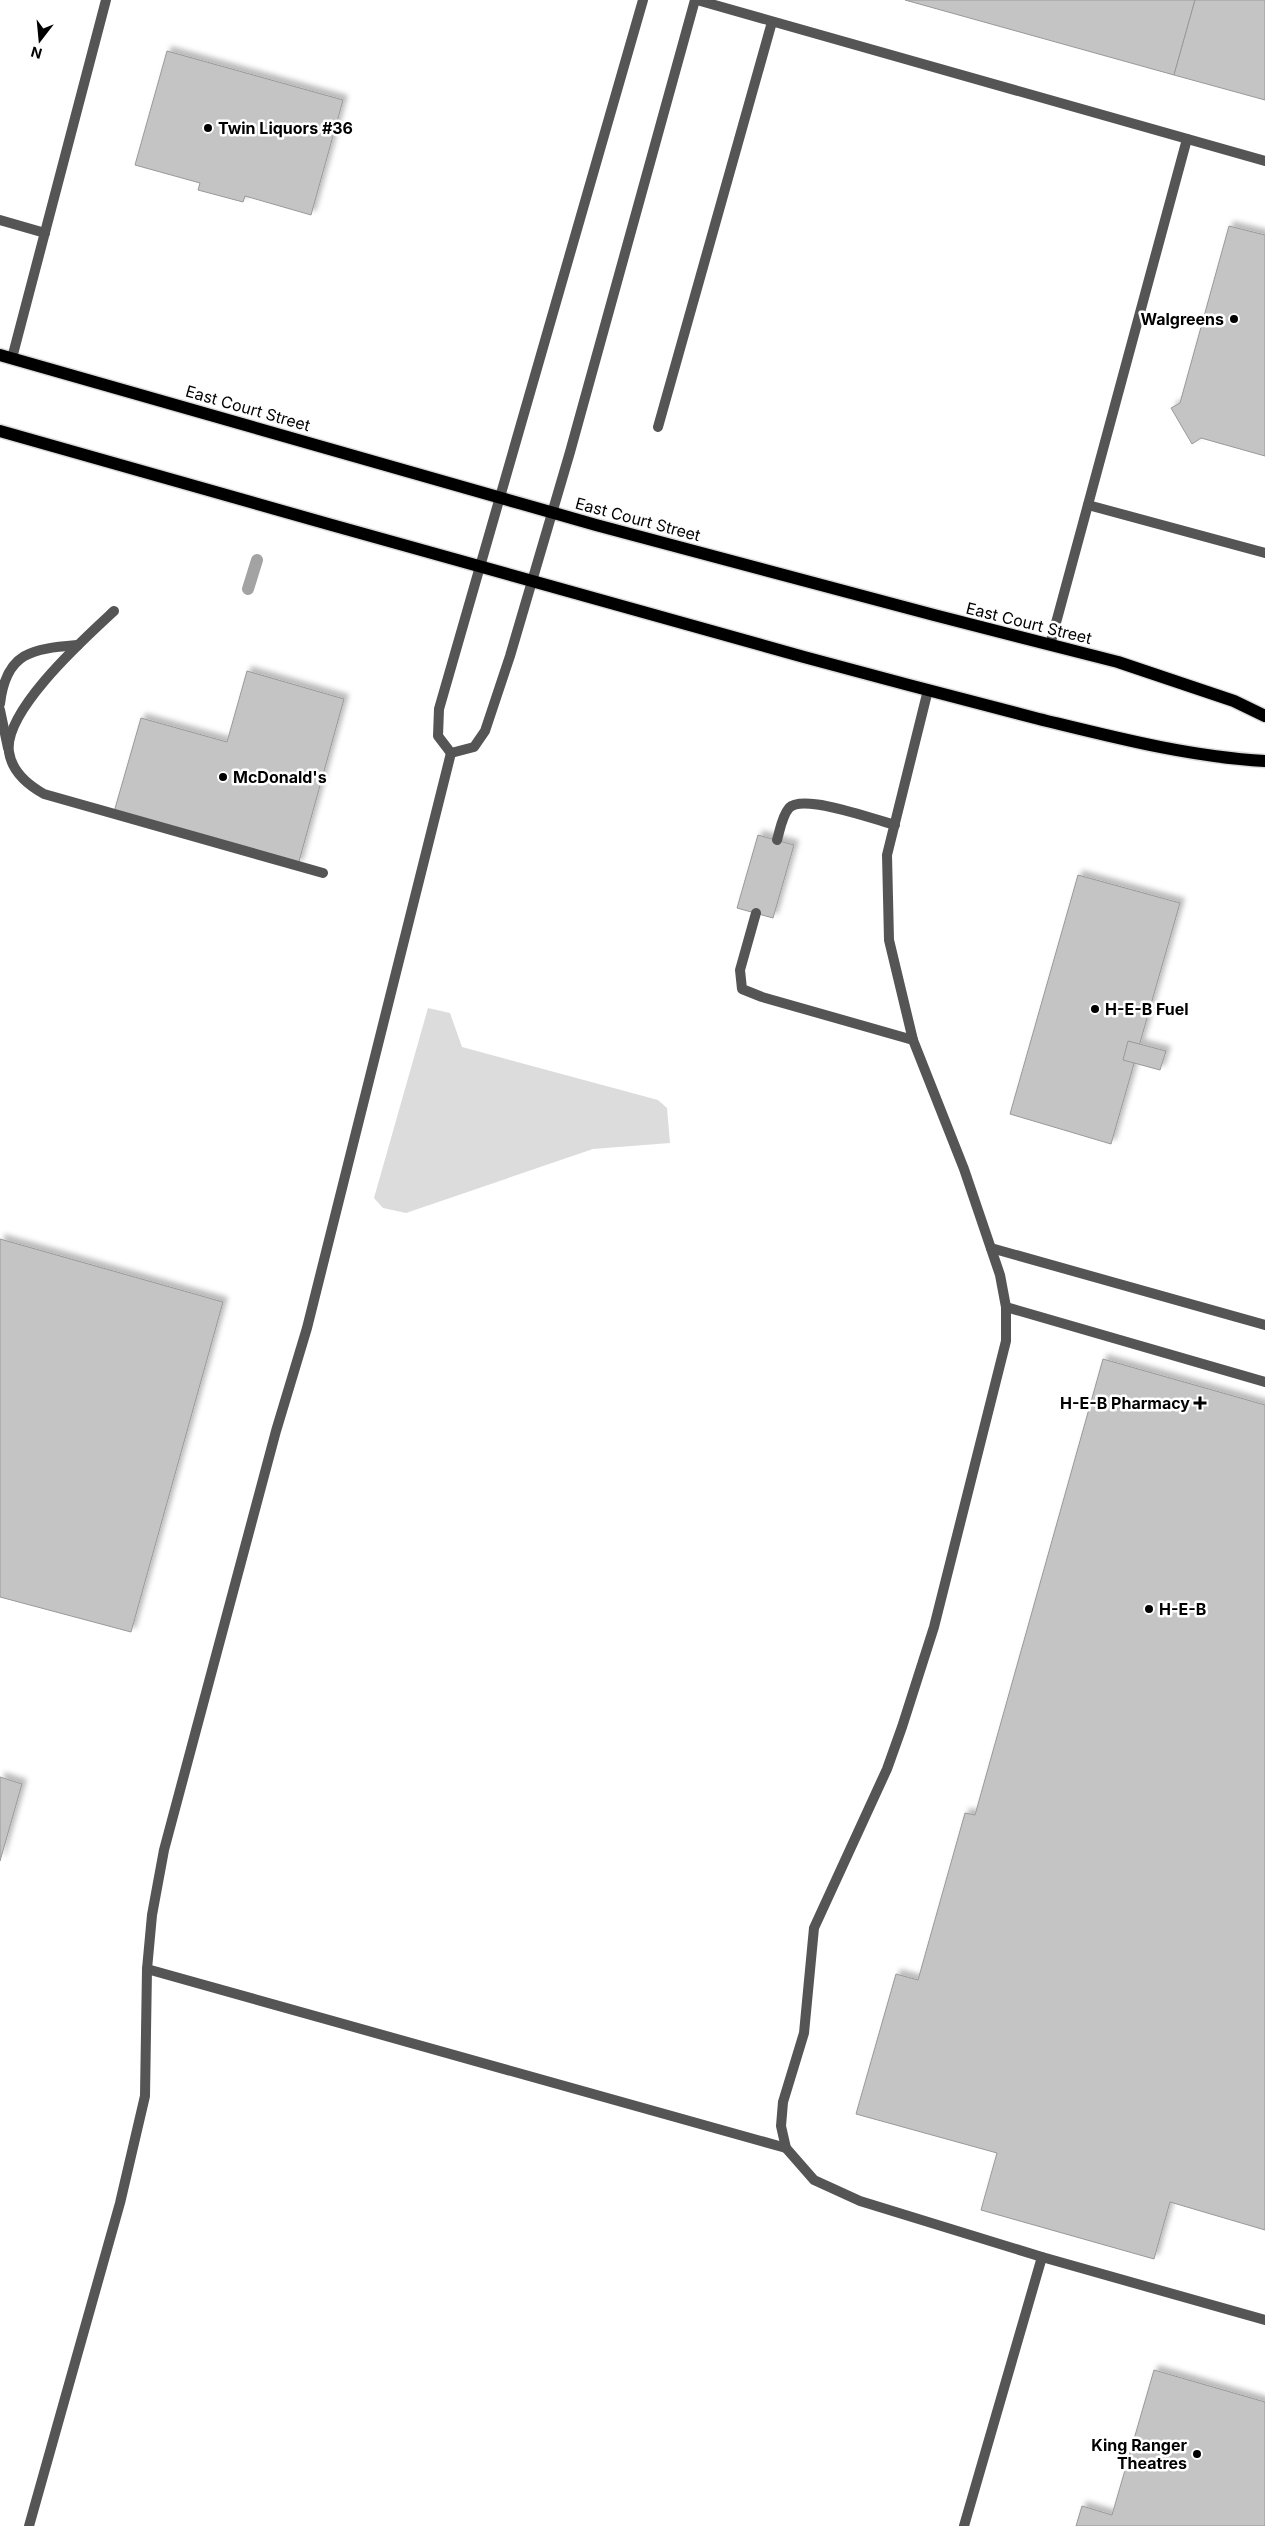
<svg xmlns="http://www.w3.org/2000/svg" width="1265" height="2526" viewBox="0 0 1265 2526" font-family="Inter,sans-serif">
	<style>
		.green { fill: #dcdcdc }
		.lines { fill: none; stroke-linecap: round; stroke-linejoin: round }
		.stream { stroke: #a3a3a3; stroke-width: 12 }
		.building { fill: #c4c4c4; stroke: #999; filter: url(#shadow) }
		.primary-casing { stroke: #dbdbdb; stroke-width: 15 }
		.service { stroke: #555; stroke-width: 10 }
		.primary { stroke: #000; stroke-width: 12 }
		.poi-dot { fill: #000; stroke: #fff; stroke-width: 2 }
		.labels { text-anchor: middle; dominant-baseline: central; stroke-width: 5; stroke-linejoin: round; paint-order: stroke }
		.poi-label { font-size: 16px; font-weight: bold; fill: #000; stroke: #fff; text-anchor: start }
		.street-label { font-size: 16px; fill: #000; stroke: #fff }
	</style>
	<defs>
		<filter id="shadow"><feDropShadow dx="4.5" dy="-4.5" stdDeviation="2.5" flood-color="#0004"/></filter>
	</defs>
	<rect width="100%" height="100%" fill="#fff"/>
	<!-- green -->
	<polygon class="green" points="428,1008 450,1013 462,1047 658,1100 667,1108 670,1143 593,1149 406,1213 383,1208 374,1198"/>
	<g class="lines">
		<!-- stream -->
		<polyline class="stream" points="248,589 257,560"/>
	</g>
	<!-- building -->
	<g class="building">
		<polygon points="905,0 1195,0 1174,75"/>
		<polygon points="1195,0 1265,0 1265,100 1174,75"/>
		<polygon points="167,51 343,100 311,215 245,196 243,202 198,190 200,183 135,165"/>
		<polygon points="1229,226 1265,235 1265,456 1201,438 1192,444 1171,408 1180,403"/>
		<polygon points="247,671 344,699 298,865 114,812 141,718 227,742"/>
		<polygon points="758,835 794,845 773,918 737,908"/>
		<polygon points="1078,875 1180,903 1111,1144 1010,1114"/>
		<polygon points="1128,1041 1166,1051 1160,1070 1123,1060"/>
		<polygon points="0,1239 223,1302 131,1632 0,1597"/>
		<polygon points="1103,1359 1265,1405 1265,2230 1170,2202 1154,2259 981,2210 997,2153 856,2114 896,1974 918,1980 965,1813 975,1815"/>
		<polygon points="0,1777 22,1784 0,1861"/>
		<polygon points="1154,2370 1265,2402 1265,2526 1076,2526 1082,2506 1112,2515"/>
	</g>
	<g class="lines">
		<!-- primary casing -->
		<g class="primary-casing">
			<g id="primary">
				<polyline points="0,355 596,525 934,615 1118,662 1234,701 1265,716"/>
				<path d="M 0,431 C 268,507 535,583 804,657 C 882,678 961,699 1039,719 C 1113,737 1189,757 1265,761"/>
			</g>
		</g>
		<!-- service -->
		<g class="service">
			<polyline points="697,0 1265,161"/>
			<polyline points="0,220 45,233"/>
			<polyline points="12,358 106,0"/>
			<polyline points="658,427 772,22"/>
			<polyline points="1088,505 1265,553"/>
			<path d="M 114,611 C 86,637 3,711 9,752 C 12,772 28,785 44,794 L 323,873"/>
			<polyline points="1050,645 1187,139"/>
			<polyline points="928,690 887,855 889,940 913,1040 964,1169 1000,1275 1006,1307 1006,1341 934,1627 902,1727 887,1769 814,1928 804,2033 783,2102 781,2126 786,2148 814,2180 860,2201 1042,2257 1265,2320"/>
			<path d="M 0,704 C 6,651 33,649 78,645"/>
			<polyline points="0,710 8,748"/>
			<polyline points="451,753 474,747 485,731 510,656 570,452 695,0"/>
			<polyline points="451,753 438,736 439,709 643,0"/>
			<path d="M 777,840 C 780,830 782,816 789,808 C 803,793 876,820 895,825"/>
			<polyline points="756,913 740,970 742,989 762,997 913,1040"/>
			<polyline points="991,1248 1265,1325"/>
			<polyline points="1006,1307 1265,1382"/>
			<polyline points="147,1969 786,2148"/>
			<polyline points="29,2526 120,2203 145,2096 147,1969 152,1915 164,1850 276,1431 307,1328 451,753"/>
			<polyline points="964,2526 1042,2257"/>
		</g>
		<!-- primary -->
		<use href="#primary" class="primary"/>
	</g>
	<!-- markers -->
	<g class="poi-dot">
		<circle cx="208" cy="128" r="5"/>
		<circle cx="1234" cy="319" r="5"/>
		<circle cx="223" cy="777" r="5"/>
		<circle cx="1095" cy="1009" r="5"/>
		<path d="M1197.5 1395.5h5v5h5v5h-5v5h-5v-5h-5v-5h5z"/>
		<circle cx="1149" cy="1609" r="5"/>
		<circle cx="1197" cy="2454" r="5"/>
	</g>
	<g class="labels">
		<!-- poi labels -->
		<g class="poi-label">
			<text x="218" y="128">Twin Liquors #36</text>
			<text x="1224" y="319" text-anchor="end">Walgreens</text>
			<text x="233" y="777">McDonald's</text>
			<text x="1105" y="1009">H-E-B Fuel</text>
			<text x="1190" y="1403" text-anchor="end">H-E-B Pharmacy</text>
			<text x="1159" y="1609">H-E-B</text>
			<text x="1187" y="2445" text-anchor="end">King Ranger<tspan x="1187" dy="18">Theatres</tspan></text>
		</g>
		<!-- street labels -->
		<g class="street-label">
			<text transform="translate(248 408) rotate(16)">East Court Street</text>
			<text transform="translate(638 519) rotate(15)">East Court Street</text>
			<text transform="translate(1029 623) rotate(14)">East Court Street</text>
		</g>
	</g>
	<!-- north arrow -->
	<g transform="translate(40 40) rotate(196)" stroke="#ffffff" stroke-width="4" paint-order="stroke">
	<path d="M0-4L9 19L0 12L-9 19Z" fill="#000000"/>
	<text y="-8" font-size="14" font-weight="bold" text-anchor="middle" fill="#000000">N</text>
	</g>
</svg>
